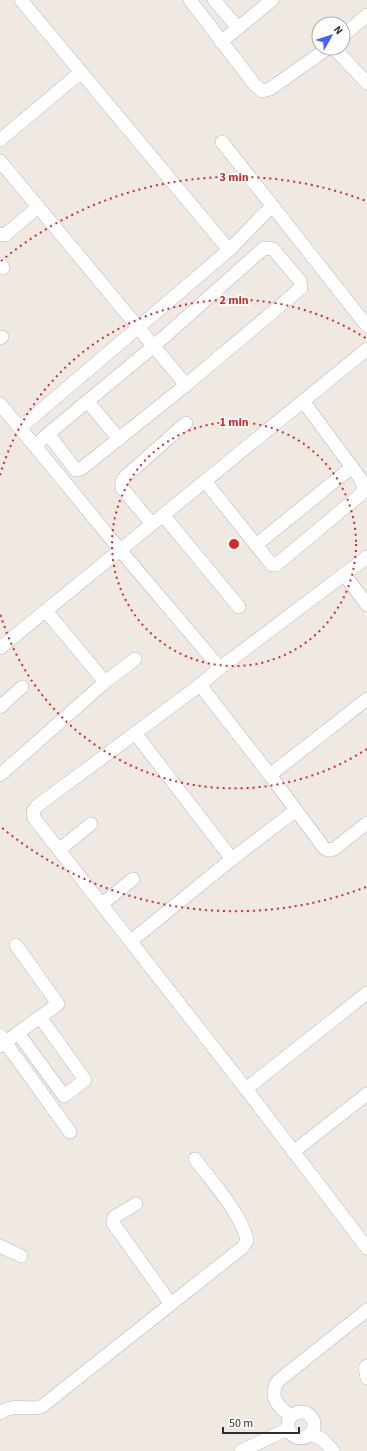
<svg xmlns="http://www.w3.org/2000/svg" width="367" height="1451" viewBox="0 0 367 1451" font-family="'Source Sans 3',sans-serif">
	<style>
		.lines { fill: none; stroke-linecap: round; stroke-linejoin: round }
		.minor-casing { stroke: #b4b7c1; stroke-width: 14 }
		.minor { stroke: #fff; stroke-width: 13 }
		.ring { fill: none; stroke: #d62828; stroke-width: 2; stroke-dasharray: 2 4 }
		.centre { fill: #d62828; stroke: #fff; stroke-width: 2 }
		.ring-label { font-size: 12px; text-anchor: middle; font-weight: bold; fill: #d62828; stroke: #fff; stroke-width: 3.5; stroke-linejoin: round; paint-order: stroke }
	</style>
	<rect width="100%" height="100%" fill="#efe9e1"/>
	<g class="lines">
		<!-- minor casing -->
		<g class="minor-casing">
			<g id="minor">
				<polyline points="21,0 229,250"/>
				<polyline points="190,0 255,85 262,91 270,89 328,48"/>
				<polyline points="214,0 238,28"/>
				<polyline points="343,36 367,15"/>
				<polyline points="221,42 272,0"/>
				<polyline points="334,48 367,83"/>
				<polyline points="0,140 81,72"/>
				<polyline points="222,142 367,326"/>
				<polyline points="0,161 186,385"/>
				<polyline points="0,234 5,235 38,207"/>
				<polyline points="0,264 3,268"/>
				<polyline points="0,338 2,337"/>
				<polyline points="88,402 119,439"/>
				<polyline points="0,404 63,480 120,550 220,668"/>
				<polyline points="20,428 229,250 272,206"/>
				<polyline points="35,446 48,434 154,346 264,248 273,249 300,281 301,288 186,385 81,469 76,470 48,434"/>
				<polyline points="205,481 272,565 276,565 361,494 364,488 360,478 303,401"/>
				<polyline points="163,515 239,607"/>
				<polyline points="152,524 122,488 122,481 126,476 186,423"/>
				<polyline points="256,545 352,467"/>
				<polyline points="367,557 220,668 200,685 37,806 33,812 34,818 246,1089 367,1248"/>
				<polyline points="344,574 367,605"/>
				<polyline points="46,611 105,682"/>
				<polyline points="0,648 367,349"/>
				<polyline points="200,685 270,775 324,848 328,850 334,849 367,823"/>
				<polyline points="0,707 22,687"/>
				<polyline points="135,733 232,859"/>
				<polyline points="0,775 105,682 135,659"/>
				<polyline points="270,775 367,699"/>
				<polyline points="59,850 91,824"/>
				<polyline points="102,904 133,879"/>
				<polyline points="131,941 232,859 296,810"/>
				<polyline points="18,1033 64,1096 85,1080 40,1017"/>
				<polyline points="0,1035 70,1132"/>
				<polyline points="0,1046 58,1004 16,945"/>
				<polyline points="246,1089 367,993"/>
				<polyline points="293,1152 367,1094"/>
				<polyline points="0,1246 21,1256"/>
				<path d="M 171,1304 L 243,1247 L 247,1240 C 241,1213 211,1181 195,1159"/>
				<polyline points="367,1366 365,1368 367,1378"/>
				<circle cx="301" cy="1425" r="13"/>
				<path d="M 0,1413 C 13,1403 26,1410 41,1407 L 171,1304 L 113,1223 L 114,1217 L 136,1204"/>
				<path d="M 290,1416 C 278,1406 268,1397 278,1381 L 367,1310"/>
				<polyline points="311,1434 322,1439 333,1451"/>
				<polyline points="241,1451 288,1429"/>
			</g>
		</g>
		<!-- minor -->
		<use href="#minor" class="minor"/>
	</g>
	<!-- distance rings -->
	<g class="ring">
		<circle cx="234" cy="544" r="122"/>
		<path d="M367 749A244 244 0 0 1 0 613M0 475A244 244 0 0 1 367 339"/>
		<path d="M366 887A367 367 0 0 1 1 827M1 261A367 367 0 0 1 366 201"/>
	</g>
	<circle cx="234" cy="544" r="6" class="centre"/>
	<g class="ring-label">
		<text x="234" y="181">3 min</text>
		<text x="234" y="304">2 min</text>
		<text x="234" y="426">1 min</text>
	</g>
	<!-- north arrow -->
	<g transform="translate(331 36) rotate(51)"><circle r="19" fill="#ffffff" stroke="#ababab"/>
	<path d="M0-3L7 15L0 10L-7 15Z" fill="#4264fb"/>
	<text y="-6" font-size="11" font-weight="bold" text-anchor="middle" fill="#2e2e2e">N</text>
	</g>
	<!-- scale -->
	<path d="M223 1427v6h76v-6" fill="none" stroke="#2e2e2e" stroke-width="2"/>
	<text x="229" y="1427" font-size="12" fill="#2e2e2e" stroke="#ffffff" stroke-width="3" paint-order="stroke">50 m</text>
</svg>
